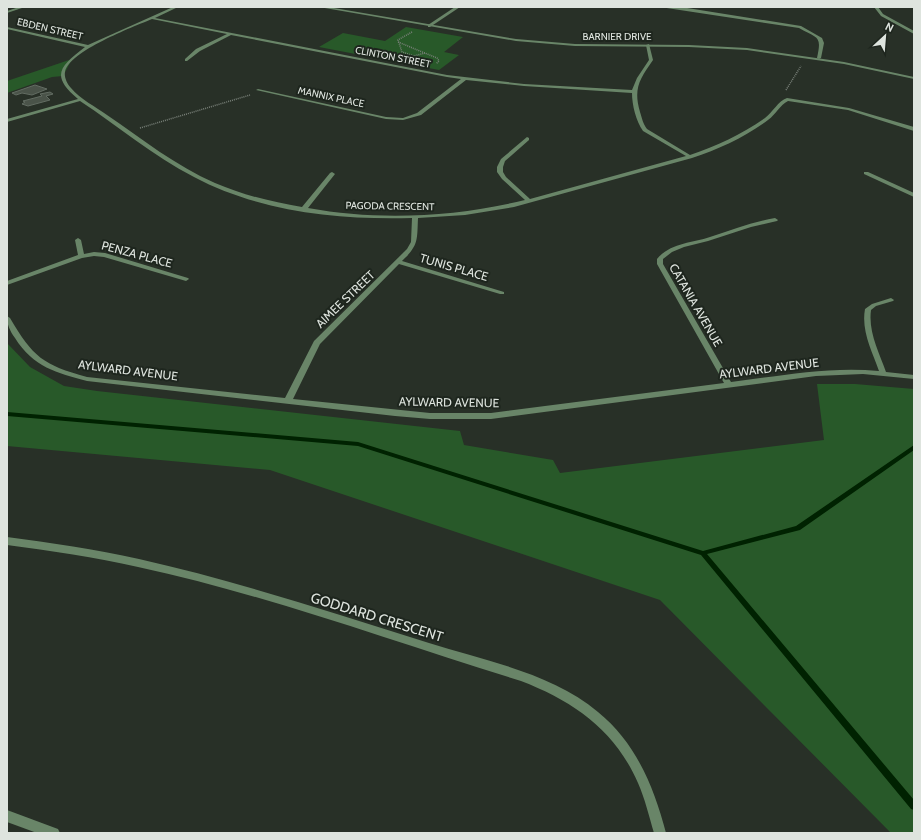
<svg xmlns="http://www.w3.org/2000/svg" width="921" height="840" viewBox="0 0 921 840" font-family="Cabin,sans-serif">
	<style>
		.green { fill: #285929 }
		.lines { fill: none; stroke-linecap: round; stroke-linejoin: round }
		.stream { fill: #002201; fill-rule: evenodd }
		.building { fill: #4a5349; stroke: #626c62 }
		.path { stroke: #798079; stroke-width: 1.5; stroke-dasharray: 1 1; stroke-linecap: butt }
		.minor { fill: #698568; fill-rule: evenodd }
		.tertiary { fill: #698568; fill-rule: evenodd }
		.labels { text-anchor: middle; dominant-baseline: central; stroke-width: 4; stroke-linejoin: round; paint-order: stroke }
		.far-street-label { font-size: 10px; fill: #dee4de; stroke: #1e261e }
		.street-label { font-size: 12px; fill: #dee4de; stroke: #1e261e }
		.near-street-label { font-size: 14px; fill: #dee4de; stroke: #1e261e }
	</style>
	<rect width="100%" height="100%" fill="#283027"/>
	<!-- green -->
	<g class="green">
		<polygon points="406,27 463,37 444,52 459,55 439,70 319,47 343,33 385,41"/>
		<polygon points="72,59 63,76 52,77 7,93 7,81"/>
		<polygon points="7,343 30,367 64,386 97,391 460,431 464,445 553,460 560,473 824,440 817,384 855,384 914,389 914,833 891,833 660,600 270,470 7,446"/>
	</g>
	<g class="lines">
		<!-- stream -->
		<polygon class="stream" points="7,412 358,442 703,551 796,526 914,445 914,450 800,530 707,554 914,800 914,810 911,809 701,555 358,446 7,416"/>
	</g>
	<!-- building -->
	<g class="building">
		<polygon points="35,85 47,89 32,95 22,93 16,95 12,93"/>
		<polygon points="50,92 53,94 46,96 50,100 28,106 22,104 25,102 23,101 42,96 40,94"/>
	</g>
	<g class="lines">
		<!-- path -->
		<g class="path">
			<polyline points="412,32 398,40 402,52 414,56 425,53"/>
			<polyline points="398,42 437,58 439,61 436,64"/>
			<polyline points="786,90 801,66"/>
			<polyline points="140,128 250,95"/>
		</g>
		<!-- minor -->
		<g class="minor">
			<polygon points="19,7 25,7 7,13 7,11"/>
			<path d="M 173,7 L 178,7 L 155,18 L 447,75 L 524,84 L 632,90 L 637,78 L 649,60 L 646,45 L 649,44 L 653,60 C 640,79 633,88 640,112 C 642,118 643,124 647,129 L 690,155 C 717,146 742,134 765,118 C 773,112 778,101 787,98 L 849,108 L 914,127 L 914,131 L 848,110 L 788,101 C 780,105 776,114 768,120 C 745,137 719,149 692,158 L 514,207 L 465,215 L 418,218 C 417,240 419,245 402,261 L 504,292 L 504,294 L 500,294 L 399,264 L 320,344 L 293,399 L 430,413 L 491,413 L 724,383 L 657,264 L 657,259 C 670,243 692,243 710,237 C 732,230 752,222 775,218 L 778,220 L 777,221 L 751,227 L 708,241 L 684,247 L 672,252 L 663,259 L 663,264 L 731,382 C 780,376 830,366 879,371 C 872,351 861,331 865,309 L 872,304 L 891,298 L 894,300 L 893,301 L 876,306 L 871,310 C 868,332 879,352 886,372 L 914,375 L 914,379 L 863,374 L 816,376 L 491,419 L 430,419 L 395,416 L 87,381 C 57,373 33,367 15,338 C 10,331 7,325 7,316 L 10,318 C 33,357 43,365 87,377 L 285,398 L 314,341 L 407,249 L 411,242 L 412,218 C 339,220 260,212 194,177 C 153,156 118,126 80,101 L 7,122 L 7,119 L 78,99 C 49,75 61,66 85,47 L 7,29 L 7,27 L 88,45 ZM 152,19 L 227,34 L 196,49 L 185,59 L 185,61 L 187,61 L 200,51 L 231,35 L 447,77 L 461,79 L 417,113 L 403,118 L 386,117 L 258,89 L 256,90 L 386,119 L 403,120 L 421,115 L 466,80 L 524,86 L 632,93 C 632,105 636,121 643,131 L 686,156 L 530,199 L 506,177 L 503,172 L 503,167 L 505,161 L 529,140 L 529,138 L 527,137 L 501,159 L 497,167 L 497,172 L 502,179 L 525,200 C 455,217 379,221 308,208 L 335,174 L 332,172 L 330,173 L 302,207 C 272,202 243,195 215,183 C 176,166 142,139 107,115 C 96,107 80,99 71,88 C 67,84 64,77 65,72 C 69,51 133,27 152,19 Z"/>
			<polygon points="455,7 460,7 430,27 428,27 428,25"/>
			<path d="M 660,7 L 681,7 L 801,26 L 822,38 L 824,43 L 821,58 L 819,59 L 817,58 C 822,35 818,39 799,28 Z"/>
			<polygon points="864,172 868,172 914,193 914,197 864,174"/>
			<polygon points="78,238 81,240 84,254 94,252 105,253 188,278 189,279 186,281 104,257 94,256 82,258 7,285 7,281 78,255 75,240"/>
			<path d="M 7,537 C 51,543 95,549 139,559 C 237,581 333,613 429,643 C 486,661 552,673 598,712 C 636,743 654,787 666,833 L 654,833 C 649,816 645,799 638,783 C 615,730 573,701 521,681 C 394,642 268,595 138,567 C 95,557 51,551 7,545 Z"/>
		</g>
		<!-- tertiary -->
		<g class="tertiary">
			<polygon points="319,7 328,7 516,39 575,44 689,45 747,48 844,62 914,77 914,79 844,64 747,50 689,47 575,46 516,41"/>
			<polygon points="874,7 878,7 883,14 914,31 914,34 881,16"/>
			<polygon points="7,810 58,829 60,833 37,833 7,822"/>
		</g>
	</g>
	<g class="labels">
		<!-- far-street labels -->
		<g class="far-street-label">
			<text transform="translate(50 29) rotate(13)">EBDEN STREET</text>
			<text x="617" y="36">BARNIER DRIVE</text>
			<text transform="translate(393 57) rotate(11)">CLINTON STREET</text>
			<text transform="translate(331 97) rotate(12)">MANNIX PLACE</text>
			<text transform="translate(390 206) rotate(1)">PAGODA CRESCENT</text>
		</g>
		<!-- street labels -->
		<g class="street-label">
			<text transform="translate(137 254) rotate(15)">PENZA PLACE</text>
			<text transform="translate(454 267) rotate(16)">TUNIS PLACE</text>
			<text transform="translate(345 299) rotate(-44)">AIMEE STREET</text>
			<text transform="translate(696 305) rotate(60)">CATANIA AVENUE</text>
			<text transform="translate(769 368) rotate(-7)">AYLWARD AVENUE</text>
			<text transform="translate(128 370) rotate(7)">AYLWARD AVENUE</text>
			<text transform="translate(449 402) rotate(1)">AYLWARD AVENUE</text>
		</g>
		<!-- near-street labels -->
		<g class="near-street-label">
			<text transform="translate(377 617) rotate(17)">GODDARD CRESCENT</text>
		</g>
	</g>
	<!-- border -->
	<rect width="921" height="840" fill="none" stroke="#dee4de" stroke-width="16"/>
	<!-- north arrow -->
	<g transform="translate(885 36) rotate(26)" stroke="#1e261e" stroke-width="3" paint-order="stroke">
	<path d="M0-3L7 15L0 10L-7 15Z" fill="#dee4de"/>
	<text y="-6" font-size="11" font-weight="bold" text-anchor="middle" fill="#dee4de">N</text>
	</g>
</svg>
